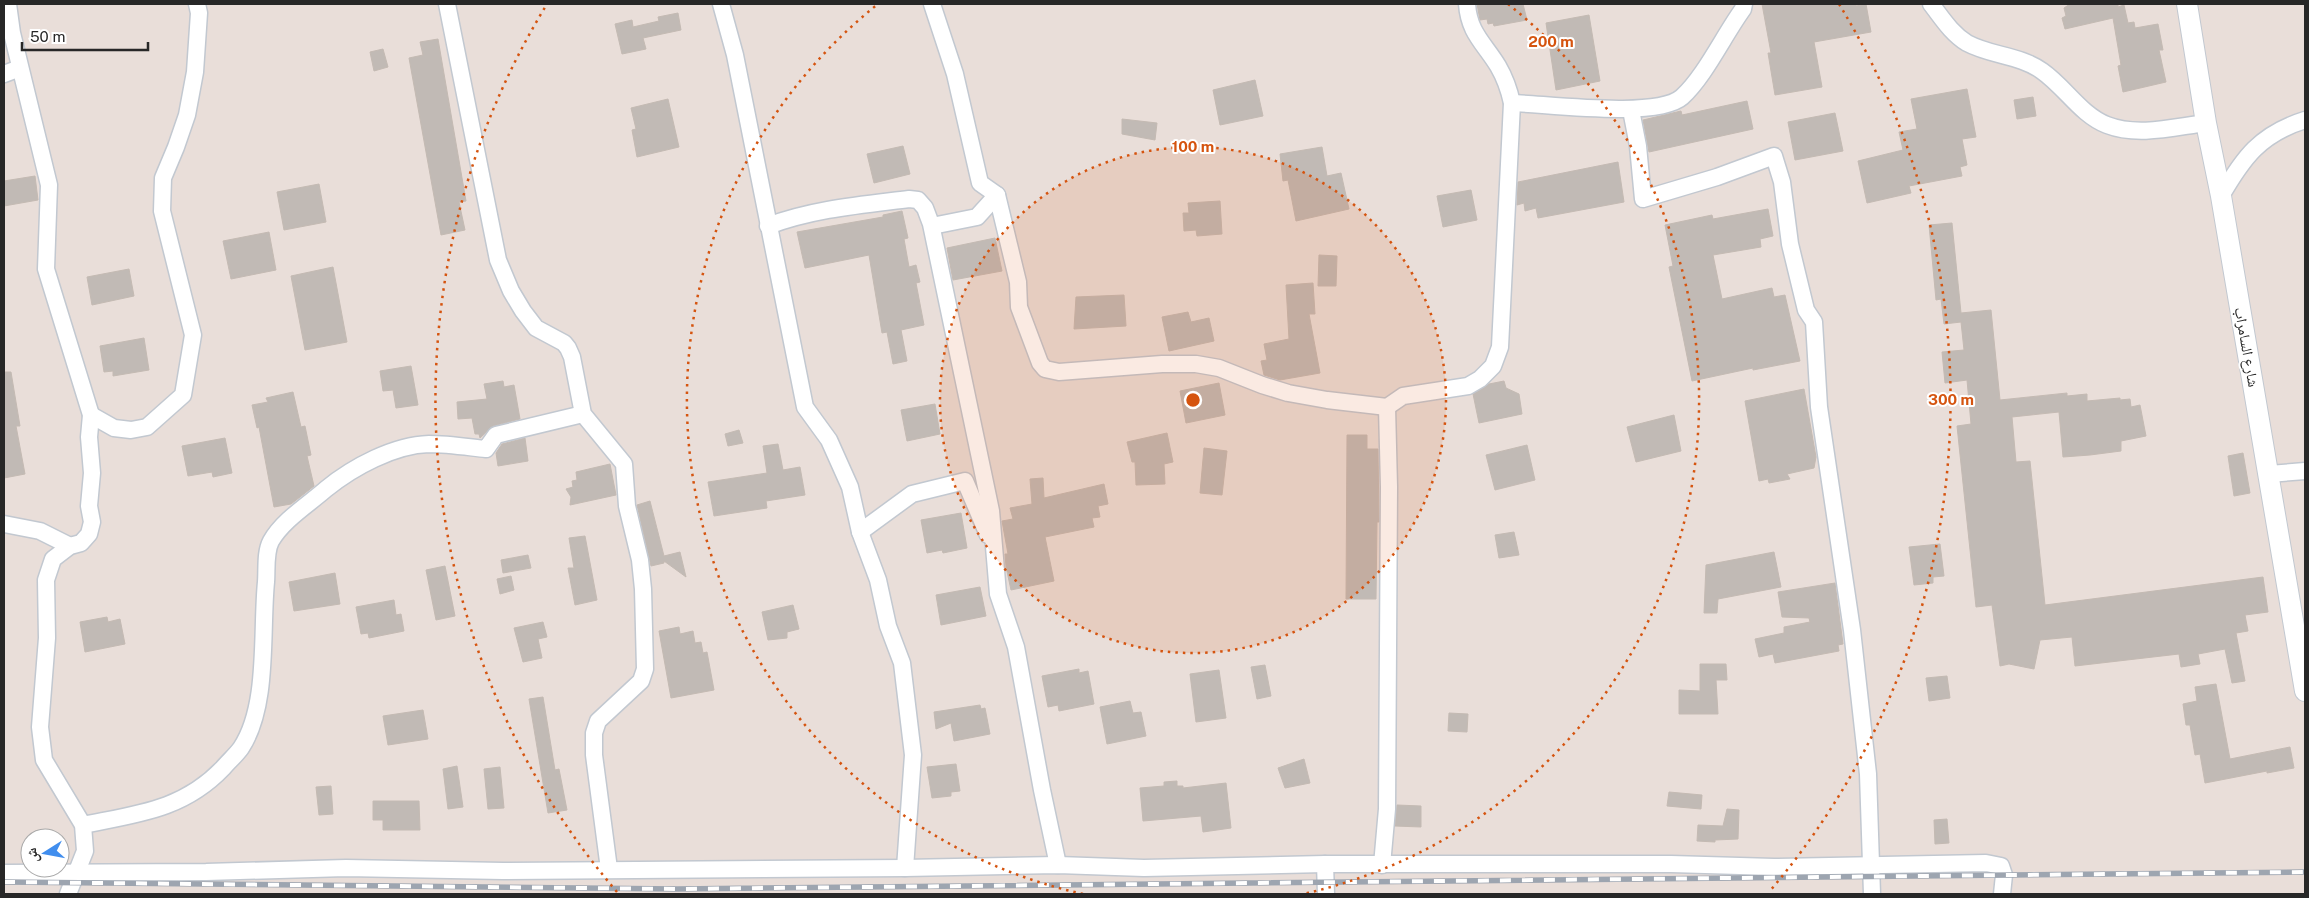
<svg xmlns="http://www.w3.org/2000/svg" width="2309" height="898" viewBox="0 0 2309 898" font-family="'Public Sans','Noto Naskh Arabic',sans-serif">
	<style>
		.building { fill: #c1bab5; stroke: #c4bab3 }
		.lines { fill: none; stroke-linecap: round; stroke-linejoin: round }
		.minor-casing { stroke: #c2c8d0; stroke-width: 19 }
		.tertiary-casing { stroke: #c2c8d0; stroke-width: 22 }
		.minor { stroke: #fff; stroke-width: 16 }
		.tertiary { stroke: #fff; stroke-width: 20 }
		.rail-casing { stroke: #9da5b0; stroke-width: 5.5 }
		.rail { stroke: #fff; stroke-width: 4; stroke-dasharray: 11; stroke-linecap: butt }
		.ring { fill: none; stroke: #d5540f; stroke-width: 2.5; stroke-dasharray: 2.5 5 }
		.labels { text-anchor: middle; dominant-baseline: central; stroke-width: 4; stroke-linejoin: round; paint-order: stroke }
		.street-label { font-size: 15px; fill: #272727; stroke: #fff }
		.centre { fill: #d5540f; stroke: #fff; stroke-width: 2.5 }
		.ring-label { font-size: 15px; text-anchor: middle; font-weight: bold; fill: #d5540f; stroke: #fff; stroke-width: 4; stroke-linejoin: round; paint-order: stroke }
	</style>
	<rect width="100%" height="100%" fill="#e9ded9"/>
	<!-- building -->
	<g class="building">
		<polygon points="1477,4 1523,4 1527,20 1494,26 1493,23 1488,24 1487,19 1480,20"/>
		<polygon points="1762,4 1856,4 1856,6 1866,4 1871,32 1814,42 1822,87 1775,95 1768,53 1771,53"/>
		<polygon points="2070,4 2118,4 2118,7 2124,5 2128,23 2134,22 2135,28 2158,24 2163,50 2159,50 2166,82 2123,92 2118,66 2121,65 2113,18 2065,29 2062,18 2066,16 2064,8"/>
		<polygon points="678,13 681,30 643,38 646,49 622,54 615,24 632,20 633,27 659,21 658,17"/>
		<polygon points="1589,15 1600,81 1556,90 1546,23"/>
		<polygon points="438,39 466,201 459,202 465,230 441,235 409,58 423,55 420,42"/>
		<polygon points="383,49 388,67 374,71 370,52"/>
		<polygon points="1255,80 1263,116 1220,125 1213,90"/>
		<polygon points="1967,89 1976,137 1962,139 1967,165 1960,167 1962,176 1909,186 1911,193 1867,203 1858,161 1903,150 1899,132 1917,129 1911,99"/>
		<polygon points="2033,97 2036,116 2017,119 2014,100"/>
		<polygon points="668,99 679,147 637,157 632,130 636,129 631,108"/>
		<polygon points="1747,101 1753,129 1649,152 1643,120 1681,111 1682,115"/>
		<polygon points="1835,113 1843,151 1795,160 1788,122"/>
		<polygon points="1122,119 1157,123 1155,140 1122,134"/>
		<polygon points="903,146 910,174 874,183 867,154"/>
		<polygon points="1322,147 1327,176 1341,173 1349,209 1296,221 1288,180 1283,181 1280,154"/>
		<polygon points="1618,162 1624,202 1538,218 1536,208 1525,211 1524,203 1517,205 1518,182"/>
		<polygon points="35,176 38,200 4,206 4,181"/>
		<polygon points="319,184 326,222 284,230 277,192"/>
		<polygon points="1471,190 1477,220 1443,227 1437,196"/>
		<polygon points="1220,201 1222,234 1197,236 1196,230 1184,231 1183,213 1189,213 1188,203"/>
		<polygon points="1768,209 1773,236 1760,239 1761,247 1713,255 1722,299 1772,288 1774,297 1785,295 1800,361 1753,370 1753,368 1692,381 1669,267 1673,266 1665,225 1712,215 1713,219"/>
		<polygon points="902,211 908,238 904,239 909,267 916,265 920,282 916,283 924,325 901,330 907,361 893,364 887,332 882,333 869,255 805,268 797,232 883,217 883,215"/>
		<polygon points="1952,223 1961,313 1991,310 2000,400 2067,393 2067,396 2087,394 2087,401 2120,398 2120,400 2130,399 2131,407 2140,405 2146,436 2121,441 2121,451 2090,455 2063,457 2059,412 2012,417 2016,462 2030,461 2045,605 2263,577 2268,612 2245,615 2248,631 2236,633 2245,681 2232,683 2225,649 2198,654 2200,664 2181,667 2179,654 2075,666 2072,637 2040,640 2034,669 2009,664 2000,666 1992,605 1976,607 1957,426 1971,424 1967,380 1945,383 1942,352 1964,350 1961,322 1944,324 1941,299 1936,300 1929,225"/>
		<polygon points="269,232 276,270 231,279 223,241"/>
		<polygon points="995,238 1002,271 953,280 947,248"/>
		<polygon points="1319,255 1337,256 1336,286 1318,286"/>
		<polygon points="333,267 347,342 305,350 291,276"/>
		<polygon points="129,269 134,296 92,305 87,277"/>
		<polygon points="1313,283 1315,314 1309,314 1320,373 1280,380 1264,375 1261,361 1267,360 1264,344 1289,339 1286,285"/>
		<polygon points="1124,295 1126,326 1074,329 1076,297"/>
		<polygon points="1188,312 1191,322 1209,318 1214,341 1169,351 1162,317"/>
		<polygon points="144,338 149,370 113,376 113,371 104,372 100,346"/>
		<polygon points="411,366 418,405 396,408 393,390 383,391 380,371"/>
		<polygon points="4,372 11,372 20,426 16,426 25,474 4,478"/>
		<polygon points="503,381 504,387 514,385 520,419 493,426 480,438 479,434 475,434 472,418 458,419 457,402 487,399 484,384"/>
		<polygon points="1504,381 1506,388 1519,394 1522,414 1479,423 1473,394 1489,384"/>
		<polygon points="1219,383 1225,415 1186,423 1180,391"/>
		<polygon points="1804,389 1816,457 1814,468 1787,474 1790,479 1769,483 1768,479 1759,481 1745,401"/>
		<polygon points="293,392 301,427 305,426 311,455 307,456 314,486 291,504 274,507 259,427 257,428 252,405 268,402 266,398"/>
		<polygon points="935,404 940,434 907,441 901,410"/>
		<polygon points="1674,415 1681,451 1636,462 1627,427"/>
		<polygon points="739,430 743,443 728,446 725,434"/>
		<polygon points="1167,433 1173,462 1164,464 1165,484 1136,485 1135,462 1132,462 1127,442"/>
		<polygon points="1347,435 1367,435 1367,449 1378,449 1379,522 1377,522 1376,599 1346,599"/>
		<polygon points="225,438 232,473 213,477 212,472 188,476 182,446"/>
		<polygon points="525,438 528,461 498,466 496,453 502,444"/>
		<polygon points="778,444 783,470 800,467 805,495 766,501 767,508 714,516 708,482 767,473 763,446"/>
		<polygon points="1527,445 1535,480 1495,490 1486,455"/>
		<polygon points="1204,448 1227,451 1222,495 1200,493"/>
		<polygon points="2243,453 2250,493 2234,496 2228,456"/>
		<polygon points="610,464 616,495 570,505 571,497 566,489 573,487 572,481 577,480 576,472"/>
		<polygon points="1043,478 1044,498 1104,484 1108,504 1098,506 1100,517 1092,518 1094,527 1045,537 1054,581 1011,590 1006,567 1005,554 1008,554 1002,521 1013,519 1010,508 1032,504 1030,479"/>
		<polygon points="650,501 664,556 680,552 686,577 664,561 664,563 651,566 637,505"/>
		<polygon points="961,513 967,548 943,553 942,550 927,553 921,520"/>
		<polygon points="1514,532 1519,555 1499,558 1495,535"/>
		<polygon points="585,536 597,600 575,605 568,568 574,568 569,538"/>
		<polygon points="1940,544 1944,576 1933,577 1933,583 1914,585 1909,547"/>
		<polygon points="1774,552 1781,587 1718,599 1717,613 1704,613 1706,565"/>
		<polygon points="528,555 531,568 503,573 501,560"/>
		<polygon points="445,566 455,616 436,620 426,570"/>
		<polygon points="335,573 340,604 294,611 289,582"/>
		<polygon points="511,576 514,590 500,594 497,579"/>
		<polygon points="1835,583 1843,644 1838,645 1839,651 1775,663 1773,654 1759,657 1755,639 1784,633 1784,627 1810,622 1809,618 1782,617 1778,592"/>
		<polygon points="980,587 986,616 941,625 936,595"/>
		<polygon points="394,600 396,615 401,614 404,631 369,638 368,633 361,634 356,607"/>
		<polygon points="793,605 799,629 787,632 787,638 768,640 762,612"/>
		<polygon points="107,617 108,622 120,619 125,644 85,652 80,622"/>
		<polygon points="543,622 547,637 538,639 542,658 523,662 514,628"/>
		<polygon points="679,627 680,634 693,631 695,643 701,642 703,653 707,652 714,690 671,698 659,631"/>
		<polygon points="1700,664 1726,664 1727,680 1716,680 1718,714 1679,714 1679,690 1700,691"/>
		<polygon points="1265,665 1271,696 1257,699 1251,667"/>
		<polygon points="1079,669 1079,673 1088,671 1094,704 1059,711 1058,705 1048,707 1042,676"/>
		<polygon points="1219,670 1226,718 1196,722 1190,674"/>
		<polygon points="1947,676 1950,698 1929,701 1926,678"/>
		<polygon points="2216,684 2230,759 2290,747 2294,768 2267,773 2267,771 2205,783 2200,754 2195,755 2190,725 2186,725 2183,704 2197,701 2195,687"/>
		<polygon points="543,697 555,770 559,769 567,810 548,813 529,699"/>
		<polygon points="1130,701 1133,713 1141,712 1146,736 1107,744 1100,707"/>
		<polygon points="980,705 981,709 985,708 990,734 954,741 951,723 936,729 934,712"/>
		<polygon points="423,710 428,739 388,745 383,716"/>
		<polygon points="1449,713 1468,714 1467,732 1448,731"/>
		<polygon points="1304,759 1310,783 1285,788 1278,768"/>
		<polygon points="956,764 960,791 951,792 951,796 932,798 927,767"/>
		<polygon points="457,766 463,807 448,809 443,769"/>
		<polygon points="500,767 504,808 488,809 484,769"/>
		<polygon points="1177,781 1177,786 1183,786 1183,788 1226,783 1231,828 1203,832 1201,816 1143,821 1140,788 1164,786 1164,782"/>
		<polygon points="331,786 333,814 319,815 316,787"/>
		<polygon points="1669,792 1702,795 1701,809 1667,806"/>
		<polygon points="373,801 419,801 420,830 383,830 383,820 373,820"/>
		<polygon points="1397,805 1421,806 1421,827 1395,826"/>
		<polygon points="1727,809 1739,810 1738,839 1715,840 1715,842 1697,841 1698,825 1723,826"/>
		<polygon points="1947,819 1949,843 1935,844 1934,820"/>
	</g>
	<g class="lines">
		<!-- minor casing -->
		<g class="minor-casing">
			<g id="minor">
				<polyline points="8,4 12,33 49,185 46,269 91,415 89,437 92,473 89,506 92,522 89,534 81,543 70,546 53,559 46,580 47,638 40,727 44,760 83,825 85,851 68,894"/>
				<polyline points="447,4 498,260 511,291 523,311 536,328 564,343 568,348 572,357 583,414 624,464 627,506 640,560 643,589 645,669 641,681 598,721 594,733 594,755 609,869"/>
				<polyline points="721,4 735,55 805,407 829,440 850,487 860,532 878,580 888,626 902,663 913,755 905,868"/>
				<path d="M 1931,4 C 1942,18 1951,33 1967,43 C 1991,56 2020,55 2042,71 C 2065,87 2081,115 2107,125 C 2138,137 2174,127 2206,123"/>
				<polyline points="4,74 20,68"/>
				<path d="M 1512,103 C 1547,104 1657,119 1682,97 C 1705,76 1724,35 1743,9 L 1744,4"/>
				<polyline points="1631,110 1638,146 1643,199 1717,177 1774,156 1782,182 1790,244 1806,310 1814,322 1819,407 1852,630 1868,774 1872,894"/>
				<path d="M 997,195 L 1018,282 L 1019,307 L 1040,363 L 1045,369 L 1059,372 L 1162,364 L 1196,364 L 1219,368 L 1262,385 L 1288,393 L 1327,400 L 1387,407 L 1403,396 L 1468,386 L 1480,379 L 1493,366 L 1500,347 L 1512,103 C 1509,89 1505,78 1498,66 C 1484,43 1469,33 1467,4"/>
				<path d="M 2221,196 C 2243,158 2260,134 2305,120"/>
				<path d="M 768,226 C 813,209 861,205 909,199 L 918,200 L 925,208 L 931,224 L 991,511 L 998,594 L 1016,647 L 1042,790 L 1058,865"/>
				<polyline points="932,226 977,217 997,195 980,183 955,74 932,4"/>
				<polyline points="91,415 114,428 131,430 147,427 183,395 193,335 162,211 163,178 176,147 187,115 195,72 199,13 197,4"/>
				<polyline points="2269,474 2305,471"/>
				<polyline points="4,524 40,531 70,546"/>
				<polyline points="860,532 912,494 965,481 988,535"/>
				<path d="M 83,825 C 137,814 183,810 223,768 C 229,761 236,755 241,748 C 269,706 261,632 266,582 C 267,569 265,552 271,541 C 283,520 309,504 326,489 C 353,467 394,445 429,444 C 447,444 467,447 486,449 L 496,435 L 583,414"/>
				<polyline points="1382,865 1387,809 1389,487 1387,407"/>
				<polyline points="4,873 206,872 346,868 503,871 905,868 1058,865 1144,868 1325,864"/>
				<polyline points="1326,894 1325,864 1671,864 1774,867 1986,863 2001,866 2004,875 2002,894"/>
			</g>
		</g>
		<!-- tertiary casing -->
		<g class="tertiary-casing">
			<polyline id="tertiary" points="2187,4 2206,123 2221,196 2305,691"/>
		</g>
		<!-- minor -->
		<use href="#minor" class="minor"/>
		<!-- tertiary -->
		<use href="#tertiary" class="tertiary"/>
		<!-- rail casing -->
		<g class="rail-casing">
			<polyline id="rail" points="4,882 677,889 2305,872"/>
		</g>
		<!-- rail -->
		<use href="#rail" class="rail"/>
	</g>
	<!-- distance rings -->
	<circle cx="1193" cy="400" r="253" fill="#d5540f" fill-opacity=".12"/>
	<g class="ring">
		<circle cx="1193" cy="400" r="253"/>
		<path d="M1083 894A506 506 0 0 1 878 4M1508 4A506 506 0 0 1 1303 894"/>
		<path d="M617 892A758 758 0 0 1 547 4M1839 4A758 758 0 0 1 1769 892"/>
	</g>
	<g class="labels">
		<!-- street labels -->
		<g class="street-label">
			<text transform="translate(2247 347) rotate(80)">شارع السامراب</text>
		</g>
	</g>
	<circle cx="1193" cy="400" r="8" class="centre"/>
	<g class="ring-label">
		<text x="1551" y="47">200 m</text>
		<text x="1193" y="152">100 m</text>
		<text x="1951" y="405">300 m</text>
	</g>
	<!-- border -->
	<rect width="2309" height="898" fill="none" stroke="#272727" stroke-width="10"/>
	<!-- north arrow -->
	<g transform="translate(45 853) rotate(259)"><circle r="24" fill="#ffffff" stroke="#a9a9a9"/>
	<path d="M0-4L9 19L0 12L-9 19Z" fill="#418eee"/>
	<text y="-8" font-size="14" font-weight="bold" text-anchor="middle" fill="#272727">ش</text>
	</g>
	<!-- scale -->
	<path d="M22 42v8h126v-8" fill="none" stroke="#272727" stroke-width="2.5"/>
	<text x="30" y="42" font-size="15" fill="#272727" stroke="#ffffff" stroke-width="4" paint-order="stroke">50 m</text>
</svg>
